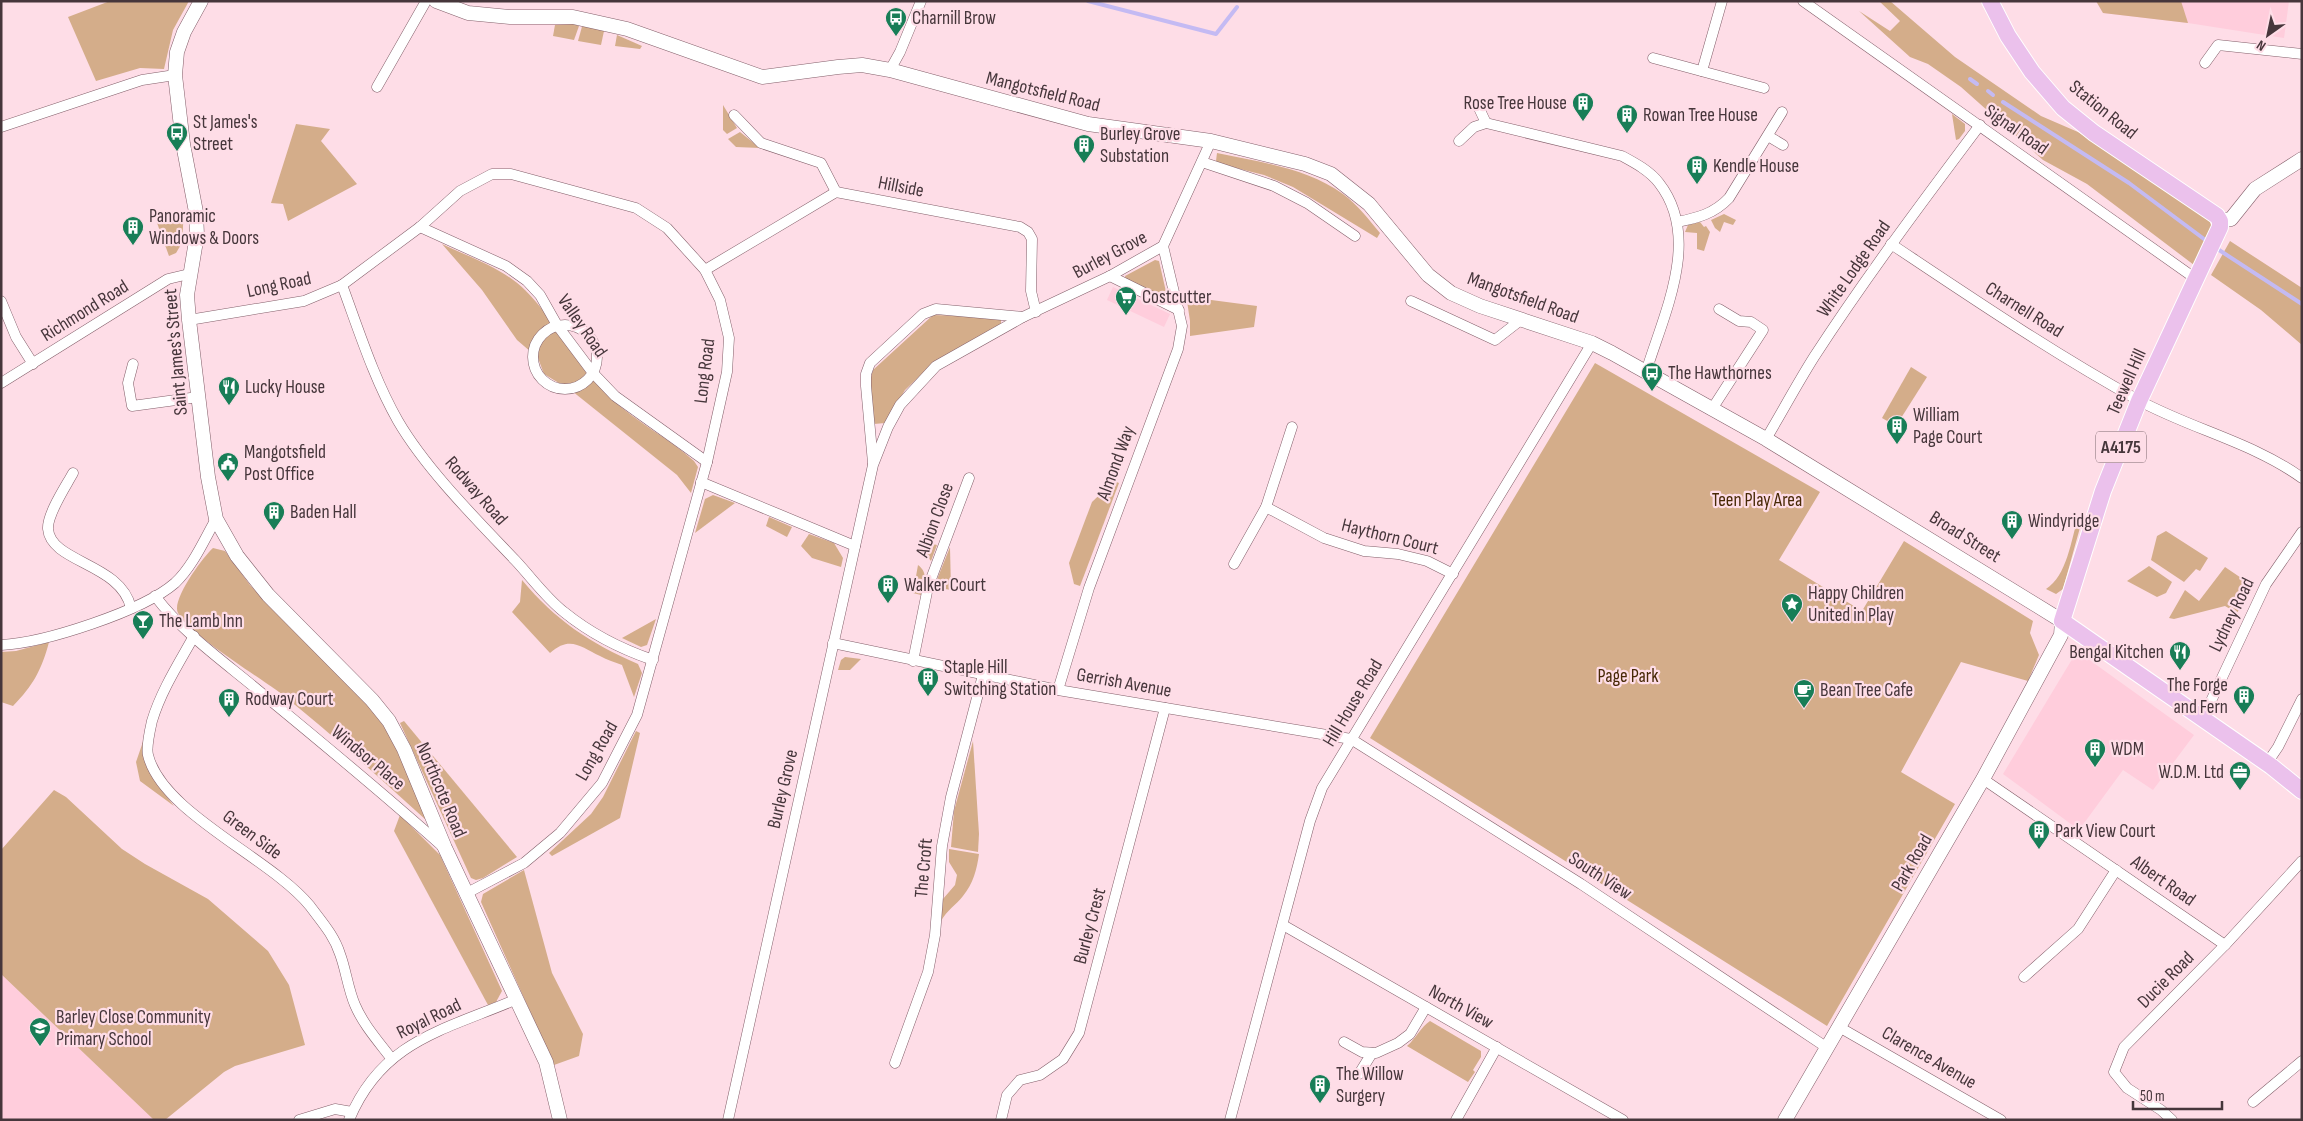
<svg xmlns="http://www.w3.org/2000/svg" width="2303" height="1121" viewBox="0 0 2303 1121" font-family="'Sofia Sans Condensed',sans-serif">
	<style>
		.built { fill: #ffcddc }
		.green { fill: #d4ad8a }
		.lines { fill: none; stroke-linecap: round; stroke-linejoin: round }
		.stream { stroke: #c4baf3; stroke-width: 4 }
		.street-casing { stroke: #835f6a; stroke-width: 11 }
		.secondary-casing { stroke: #835f6a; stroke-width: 15 }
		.primary-casing { stroke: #fff; stroke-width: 18 }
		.street { stroke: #fff; stroke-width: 10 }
		.secondary { stroke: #fff; stroke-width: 14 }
		.primary { stroke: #ebc1ec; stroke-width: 16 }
		.labels { text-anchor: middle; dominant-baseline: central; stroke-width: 4.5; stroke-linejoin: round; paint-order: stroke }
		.shield { fill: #fedde7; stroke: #7d686f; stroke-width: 1 }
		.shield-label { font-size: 18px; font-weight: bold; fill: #46363b }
		.poi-label { font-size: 19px; fill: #46363b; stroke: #fedde7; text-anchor: start }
		.street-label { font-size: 19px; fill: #46363b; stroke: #fedde7 }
		.park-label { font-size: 19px; fill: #472805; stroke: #fedde7 }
	</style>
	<rect width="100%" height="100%" fill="#fedde7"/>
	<!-- built -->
	<g class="built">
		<polygon points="2096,1 2289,1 2284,38 2188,23 2103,13"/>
		<polygon points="1113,287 1170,314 1164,327 1107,300"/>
		<polygon points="2077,651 2194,735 2153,790 2123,770 2079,830 2003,774"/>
		<polygon points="1,974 154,1120 1,1120"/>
	</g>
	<!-- green -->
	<g class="green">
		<polygon points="110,1 189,1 173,30 164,69 140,68 96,81 68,17"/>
		<polygon points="1879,1 1890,1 1955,57 2041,116 2078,132 2209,220 2213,230 2194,265 2087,184 2043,160 1961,87 1928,64 1910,57 1859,11 1890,31 1900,21"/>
		<polygon points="2096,1 2181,1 2188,23 2103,13"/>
		<polygon points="583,23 604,31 601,45 578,41"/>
		<polygon points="574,24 579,26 574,40 553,36 555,25"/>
		<polygon points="617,35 642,46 640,49 615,46"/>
		<polygon points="723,105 737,128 727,134 723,130"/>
		<polygon points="1952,114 1965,124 1965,131 1959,139 1956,140"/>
		<polygon points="296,124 330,129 321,141 357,184 288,221 283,204 271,203"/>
		<polygon points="740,132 760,148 736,147 728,139"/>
		<path d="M 1217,153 C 1259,162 1307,168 1343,194 C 1358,205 1369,220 1380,233 L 1377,238 L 1293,187 L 1264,175 L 1220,164 L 1216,161 Z"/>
		<polygon points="184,210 182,243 176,253 169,256 156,220"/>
		<polygon points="1724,214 1736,220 1733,225 1724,222 1720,232 1715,228 1711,220"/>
		<polygon points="1700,222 1704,227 1706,226 1710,232 1704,251 1697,249 1697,233 1685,232 1688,225"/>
		<polygon points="2230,241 2302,288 2302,345 2261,310 2211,275"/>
		<path d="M 442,244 C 469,257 503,268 525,290 C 558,323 577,367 612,399 C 637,423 669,438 694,461 L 698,467 L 691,493 L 677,475 L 572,391 L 544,374 L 538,358 L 517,340 L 482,290 Z"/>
		<polygon points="1155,260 1159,261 1167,296 1164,298 1126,279 1125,276"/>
		<polygon points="1196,298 1257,306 1254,327 1190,336 1190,321 1187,301"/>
		<polygon points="933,315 997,317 1001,319 1001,325 927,369 905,390 885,423 874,424 870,381 873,370"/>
		<polygon points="1595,363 1820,492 1779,560 1862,611 1904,541 2033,621 2030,633 2039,655 2028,681 1961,662 1901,772 1955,804 1827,1026 1370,738"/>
		<polygon points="1911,367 1927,377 1896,426 1882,418"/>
		<polygon points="1114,481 1119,483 1080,586 1074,584 1069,563 1092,502"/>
		<polygon points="713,495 735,503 695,533 705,499"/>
		<polygon points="769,517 792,527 787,537 766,526"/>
		<path d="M 2078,518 L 2081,524 L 2063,589 L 2056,594 L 2046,589 C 2067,576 2071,540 2078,518 Z"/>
		<polygon points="2166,531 2208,558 2200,571 2196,569 2184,582 2151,560 2157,536"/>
		<polygon points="809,534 834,543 843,558 841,567 812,558 801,546"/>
		<polygon points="921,541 937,545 931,561 923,551 919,550"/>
		<polygon points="950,547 951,590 934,587"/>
		<path d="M 213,548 L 225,551 L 250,585 L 371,707 L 396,745 L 426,820 C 378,777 330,732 279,692 C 257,676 188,633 178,613 C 171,600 203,557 213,548 Z"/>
		<path d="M 918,565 C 929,573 924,584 921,595 L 913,593 Z"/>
		<polygon points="2149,566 2172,582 2166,593 2157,597 2127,581"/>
		<polygon points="2225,567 2253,586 2237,613 2225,606 2174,619 2169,618 2185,590 2199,601"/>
		<path d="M 522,580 C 555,620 590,643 638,664 L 642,673 L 634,697 L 622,665 C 615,662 607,660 600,656 C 581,647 570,635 550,653 L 512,612 L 520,602 Z"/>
		<polygon points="656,619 647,645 641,647 622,638"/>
		<path d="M 49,642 C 42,669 33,686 13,706 L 1,702 L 1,652 L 16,651 Z"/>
		<polygon points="845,657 861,659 850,670 838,670 841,660"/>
		<polygon points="404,721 517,857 483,878 476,880 471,878 400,723"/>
		<polygon points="636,731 640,733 620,818 552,856 549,853 591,814 603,797"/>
		<path d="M 146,733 C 141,767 154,780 174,806 L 140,781 L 136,762 Z"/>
		<polygon points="973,741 979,834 978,852 951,847 954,811"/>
		<polygon points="54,790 66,797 122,849 145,864 208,899 268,951 289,985 305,1045 235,1066 224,1072 165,1120 154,1120 1,974 1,850"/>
		<polygon points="400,815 440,855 502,991 496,1002 488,1005 394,831"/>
		<path d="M 949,849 L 979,854 C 977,869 973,884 963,896 C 956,905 947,910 941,921 L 943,899 L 955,885 L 957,875 L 949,862 Z"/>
		<polygon points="524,870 552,973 583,1034 579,1056 554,1065 481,902 483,894"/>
		<path d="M 1430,1021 L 1481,1051 L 1481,1057 L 1473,1070 L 1475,1072 L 1468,1082 L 1407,1046 C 1416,1038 1421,1027 1430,1021 Z"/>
	</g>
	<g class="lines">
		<!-- stream -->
		<g class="stream">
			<polyline points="1088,1 1216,34 1237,7"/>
			<polyline points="1970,79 1977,84"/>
			<polyline points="1988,91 1993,95"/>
			<polyline points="2003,102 2129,183 2208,242"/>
			<polyline points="2216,248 2302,304"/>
		</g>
		<!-- street casing -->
		<g class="street-casing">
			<g id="street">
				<polyline points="1803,1 2196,279"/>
				<polyline points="1653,58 1764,88"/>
				<polyline points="2205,63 2218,45 2302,54"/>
				<polyline points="890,70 900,52 921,1"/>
				<polyline points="1702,71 1722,1"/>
				<polyline points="377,87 426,1"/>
				<polyline points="1478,106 1486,123"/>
				<polyline points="734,115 761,143 821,163 836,192"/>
				<polyline points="1,127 142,80 175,75"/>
				<polyline points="1768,136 1783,145"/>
				<path d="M 1459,141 L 1474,127 L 1486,123 L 1622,156 C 1635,163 1650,171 1659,183 C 1702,238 1664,313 1646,372"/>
				<polyline points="1202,162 1274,186 1307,203 1355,236"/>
				<path d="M 1677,222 C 1697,218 1714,214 1729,198 L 1782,112"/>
				<polyline points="420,227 506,266 527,281 540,295 557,325 593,373 615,396 707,462"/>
				<path d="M 1891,244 C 1972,298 2053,353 2138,400 C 2191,429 2252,442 2302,478"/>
				<polyline points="705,270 836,192 1020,227 1028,232 1032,239 1031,291 1036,312"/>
				<polyline points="1110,276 1179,310"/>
				<path d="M 342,285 C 359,331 374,379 398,421 C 426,469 476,519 515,560 C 531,577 546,598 564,612 C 591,634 621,649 653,660"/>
				<polyline points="1,301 16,337 33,364"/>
				<polyline points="1411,301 1495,340 1522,319"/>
				<polyline points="189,320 304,301 342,285 420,227 460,191 492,174 511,174 636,208 667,228 705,270 720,300 729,338 727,372 707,462 637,715 602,783 560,833 524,863 467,893"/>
				<circle cx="565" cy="357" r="32"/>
				<polyline points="133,364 128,383 132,406 198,397"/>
				<polyline points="1,383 168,279 189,274"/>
				<polyline points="1712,409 1763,330 1751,322 1739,321 1719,309"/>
				<path d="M 1766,439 C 1782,412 1797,384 1814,357 C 1866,277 1923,201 1980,125"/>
				<polyline points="873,463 866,386 866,374 870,363 923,314 936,309 1023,317"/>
				<path d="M 73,473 C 66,486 47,514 48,529 C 51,563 121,563 131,608"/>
				<polyline points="701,482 855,546"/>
				<polyline points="1266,507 1324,538 1364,551 1398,554 1427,561 1453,574"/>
				<polyline points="1234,564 1266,507 1292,427"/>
				<path d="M 155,596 C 183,633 223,661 259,691 C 321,742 382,792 442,846"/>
				<path d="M 194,636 C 179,663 161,691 152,721 C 150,730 146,747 148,755 C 162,813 271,858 310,906 C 321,921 334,935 340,954 C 346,970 348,989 355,1005 C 363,1024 378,1041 391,1058"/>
				<polyline points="833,643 1058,690 1351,739 1581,884 1826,1047"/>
				<path d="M 1,645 C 44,643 143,611 175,583 C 193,566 204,540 216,519"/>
				<polyline points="913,661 928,587 969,478"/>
				<polyline points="1058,690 1089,588 1178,349 1182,326 1163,246"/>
				<polyline points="2203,718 2266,584 2302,532"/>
				<polyline points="2267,763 2278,747 2302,699"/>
				<polyline points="1983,779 2225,945"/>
				<polyline points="1283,925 1623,1120"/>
				<polyline points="2024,977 2078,929 2116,870"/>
				<polyline points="1839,1027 2001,1120"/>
				<polyline points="1344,1042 1362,1052 1376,1053 1398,1043 1410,1034 1426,1007"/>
				<polyline points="895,1063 928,972 935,935 942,846 951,797 983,675"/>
				<polyline points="1359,1074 1372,1053"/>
				<polyline points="2253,1102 2302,1061"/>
				<polyline points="299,1120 335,1109 352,1112"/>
				<path d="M 349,1120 C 382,1040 445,1030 517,999"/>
				<polyline points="728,1120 873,465 888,427 900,405 936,366 1023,317 1110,276 1163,246 1211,141"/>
				<polyline points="1001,1120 1007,1095 1020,1080 1040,1075 1063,1059 1079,1033 1165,708"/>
				<polyline points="1230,1120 1310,821 1322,788 1592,343"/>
				<polyline points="1456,1120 1497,1047"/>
				<polyline points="2172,1120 2161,1110 2127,1088 2114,1072 2124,1047 2225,945 2302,861"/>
			</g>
		</g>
		<!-- secondary casing -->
		<g class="secondary-casing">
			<g id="secondary">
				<polyline points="201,1 184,32 177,52 175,75 183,144 196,212 197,235 187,295 189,320 208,477 216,519 237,556 268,595 372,700 389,721 404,749 445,848 546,1062 560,1120"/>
				<polyline points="436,1 468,13 510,17 573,17 627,29 762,77 838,67 862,65 890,70 1088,124 1211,141 1305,164 1331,174 1369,204 1428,275 1451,293 1480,306 1592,343 1612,353 1766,439 2062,621 2061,635 1983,779 1785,1120"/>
				<polyline points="2220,221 2231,219 2255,189 2302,159"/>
			</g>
		</g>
		<!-- primary casing -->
		<g class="primary-casing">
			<polyline id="primary" points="1990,1 2008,36 2032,72 2063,108 2094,133 2217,216 2220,221 2220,227 2139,401 2103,491 2062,621 2271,766 2302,791"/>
		</g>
		<!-- street -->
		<use href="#street" class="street"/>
		<!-- secondary -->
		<use href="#secondary" class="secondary"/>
		<!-- primary -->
		<use href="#primary" class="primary"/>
	</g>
	<!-- icons -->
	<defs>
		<g id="bus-pin" transform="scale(1.125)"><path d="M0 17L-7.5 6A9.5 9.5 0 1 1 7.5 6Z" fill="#187e57" stroke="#fedde7"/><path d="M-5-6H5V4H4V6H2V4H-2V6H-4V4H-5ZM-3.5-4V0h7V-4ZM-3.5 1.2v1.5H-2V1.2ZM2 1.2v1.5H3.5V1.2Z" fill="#fff"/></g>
		<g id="building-pin" transform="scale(1.125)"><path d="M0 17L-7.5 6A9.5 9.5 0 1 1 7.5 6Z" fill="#187e57" stroke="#fedde7"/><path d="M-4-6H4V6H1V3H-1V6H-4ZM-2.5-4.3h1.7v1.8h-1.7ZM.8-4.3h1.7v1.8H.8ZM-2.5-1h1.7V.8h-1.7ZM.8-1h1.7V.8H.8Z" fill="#fff"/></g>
		<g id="supermarket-pin" transform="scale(1.125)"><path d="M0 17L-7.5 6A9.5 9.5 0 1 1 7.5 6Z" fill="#187e57" stroke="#fedde7"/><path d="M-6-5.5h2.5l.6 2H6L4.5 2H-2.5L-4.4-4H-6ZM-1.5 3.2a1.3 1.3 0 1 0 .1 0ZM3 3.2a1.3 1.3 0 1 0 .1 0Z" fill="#fff"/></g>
		<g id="restaurant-pin" transform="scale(1.125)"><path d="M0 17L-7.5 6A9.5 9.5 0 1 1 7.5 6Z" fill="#187e57" stroke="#fedde7"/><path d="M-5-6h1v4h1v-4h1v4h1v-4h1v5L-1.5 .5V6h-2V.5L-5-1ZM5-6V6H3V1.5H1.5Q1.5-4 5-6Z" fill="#fff"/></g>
		<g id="civic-pin" transform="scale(1.125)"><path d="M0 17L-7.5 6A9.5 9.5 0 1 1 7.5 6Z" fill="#187e57" stroke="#fedde7"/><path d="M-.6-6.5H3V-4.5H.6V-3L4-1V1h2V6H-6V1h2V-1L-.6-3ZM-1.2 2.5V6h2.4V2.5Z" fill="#fff"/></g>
		<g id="sight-pin" transform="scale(1.125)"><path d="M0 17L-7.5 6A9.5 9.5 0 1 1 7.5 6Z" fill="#187e57" stroke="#fedde7"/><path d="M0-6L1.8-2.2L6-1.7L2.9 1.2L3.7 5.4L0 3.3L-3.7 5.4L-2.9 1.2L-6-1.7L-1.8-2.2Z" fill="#fff"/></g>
		<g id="bar-pin" transform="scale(1.125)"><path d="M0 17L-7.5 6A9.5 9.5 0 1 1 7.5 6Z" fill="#187e57" stroke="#fedde7"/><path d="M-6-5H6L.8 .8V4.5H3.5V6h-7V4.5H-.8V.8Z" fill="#fff"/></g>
		<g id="cafe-pin" transform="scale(1.125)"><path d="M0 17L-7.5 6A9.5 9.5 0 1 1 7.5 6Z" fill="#187e57" stroke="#fedde7"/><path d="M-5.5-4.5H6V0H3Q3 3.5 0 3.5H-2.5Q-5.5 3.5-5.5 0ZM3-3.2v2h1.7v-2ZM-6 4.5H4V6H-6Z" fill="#fff"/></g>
		<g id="office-pin" transform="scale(1.125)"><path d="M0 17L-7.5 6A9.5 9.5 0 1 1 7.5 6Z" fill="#187e57" stroke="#fedde7"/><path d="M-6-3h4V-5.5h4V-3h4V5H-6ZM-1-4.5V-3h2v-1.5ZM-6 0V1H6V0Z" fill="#fff"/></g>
		<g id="school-pin" transform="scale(1.125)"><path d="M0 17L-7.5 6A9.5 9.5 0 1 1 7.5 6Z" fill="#187e57" stroke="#fedde7"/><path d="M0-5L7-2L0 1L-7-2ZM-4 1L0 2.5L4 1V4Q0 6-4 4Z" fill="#fff"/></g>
	</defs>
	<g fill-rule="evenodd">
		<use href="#bus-pin" x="896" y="18"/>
		<use href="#building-pin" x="1583" y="103"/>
		<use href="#building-pin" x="1627" y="115"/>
		<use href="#bus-pin" x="177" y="133"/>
		<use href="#building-pin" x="1084" y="145"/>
		<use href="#building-pin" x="1697" y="166"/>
		<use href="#building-pin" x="133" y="227"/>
		<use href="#supermarket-pin" x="1126" y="297"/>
		<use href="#bus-pin" x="1652" y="373"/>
		<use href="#restaurant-pin" x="229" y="387"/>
		<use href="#building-pin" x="1897" y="426"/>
		<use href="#civic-pin" x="228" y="463"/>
		<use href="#building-pin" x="274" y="512"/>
		<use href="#building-pin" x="2012" y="521"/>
		<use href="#building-pin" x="888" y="585"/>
		<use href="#sight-pin" x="1792" y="604"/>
		<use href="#bar-pin" x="143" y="621"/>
		<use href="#restaurant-pin" x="2180" y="652"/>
		<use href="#building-pin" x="928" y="678"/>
		<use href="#cafe-pin" x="1804" y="690"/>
		<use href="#building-pin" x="2244" y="696"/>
		<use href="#building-pin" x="229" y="699"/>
		<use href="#building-pin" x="2095" y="749"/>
		<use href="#office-pin" x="2240" y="772"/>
		<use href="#building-pin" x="2039" y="831"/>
		<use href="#school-pin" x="40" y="1028"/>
		<use href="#building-pin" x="1320" y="1085"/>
	</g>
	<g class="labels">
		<!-- shield labels -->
		<rect class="shield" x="2096" y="431.5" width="50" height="31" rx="4"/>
		<g class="shield-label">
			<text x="2121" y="447">A4175</text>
		</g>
		<!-- poi labels -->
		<g class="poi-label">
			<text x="912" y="18">Charnill Brow</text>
			<text x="1567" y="103" text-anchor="end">Rose Tree House</text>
			<text x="1643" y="115">Rowan Tree House</text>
			<text x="193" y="122">St James's<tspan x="193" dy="22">Street</tspan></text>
			<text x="1100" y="134">Burley Grove<tspan x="1100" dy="22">Substation</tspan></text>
			<text x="1713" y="166">Kendle House</text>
			<text x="149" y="216">Panoramic<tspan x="149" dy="22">Windows &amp; Doors</tspan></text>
			<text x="1142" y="297">Costcutter</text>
			<text x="1668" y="373">The Hawthornes</text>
			<text x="245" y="387">Lucky House</text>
			<text x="1913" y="415">William<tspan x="1913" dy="22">Page Court</tspan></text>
			<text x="244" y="452">Mangotsfield<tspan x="244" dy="22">Post Office</tspan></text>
			<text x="290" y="512">Baden Hall</text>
			<text x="2028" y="521">Windyridge</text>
			<text x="904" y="585">Walker Court</text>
			<text x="1808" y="593">Happy Children<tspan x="1808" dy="22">United in Play</tspan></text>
			<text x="159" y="621">The Lamb Inn</text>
			<text x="2164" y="652" text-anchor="end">Bengal Kitchen</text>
			<text x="944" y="667">Staple Hill<tspan x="944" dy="22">Switching Station</tspan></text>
			<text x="2228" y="685" text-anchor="end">The Forge<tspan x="2228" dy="22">and Fern</tspan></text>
			<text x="1820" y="690">Bean Tree Cafe</text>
			<text x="245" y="699">Rodway Court</text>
			<text x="2111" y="749">WDM</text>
			<text x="2224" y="772" text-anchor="end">W.D.M. Ltd</text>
			<text x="2055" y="831">Park View Court</text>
			<text x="56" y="1017">Barley Close Community<tspan x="56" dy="22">Primary School</tspan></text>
			<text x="1336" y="1074">The Willow<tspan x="1336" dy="22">Surgery</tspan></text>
		</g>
		<!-- street labels -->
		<g class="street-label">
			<text transform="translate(1043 92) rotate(14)">Mangotsfield Road</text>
			<text transform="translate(2103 110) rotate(39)">Station Road</text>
			<text transform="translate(2016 130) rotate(35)">Signal Road</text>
			<text transform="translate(901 187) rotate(11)">Hillside</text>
			<text transform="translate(1110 255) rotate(-28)">Burley Grove</text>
			<text transform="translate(1854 269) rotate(-55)">White Lodge Road</text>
			<text transform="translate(279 285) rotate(-12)">Long Road</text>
			<text transform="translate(1523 298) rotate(20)">Mangotsfield Road</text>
			<text transform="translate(2024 310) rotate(32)">Charnell Road</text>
			<text transform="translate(85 311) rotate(-32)">Richmond Road</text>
			<text transform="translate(582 326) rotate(55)">Valley Road</text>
			<text transform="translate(176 352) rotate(-95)">Saint James's Street</text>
			<text transform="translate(705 371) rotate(-83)">Long Road</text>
			<text transform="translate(2127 382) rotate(-66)">Teewell Hill</text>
			<text transform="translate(1116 463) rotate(-70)">Almond Way</text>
			<text transform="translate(476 491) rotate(49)">Rodway Road</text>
			<text transform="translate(935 520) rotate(-70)">Albion Close</text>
			<text transform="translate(1390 537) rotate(14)">Haythorn Court</text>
			<text transform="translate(1965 537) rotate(32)">Broad Street</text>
			<text transform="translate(2232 615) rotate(-64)">Lydney Road</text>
			<text transform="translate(1124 683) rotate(10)">Gerrish Avenue</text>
			<text transform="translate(1353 703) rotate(-59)">Hill House Road</text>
			<text transform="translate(597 751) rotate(-60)">Long Road</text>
			<text transform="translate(368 758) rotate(40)">Windsor Place</text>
			<text transform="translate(783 789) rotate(-77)">Burley Grove</text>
			<text transform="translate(441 790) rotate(67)">Northcote Road</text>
			<text transform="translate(252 835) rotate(37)">Green Side</text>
			<text transform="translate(1912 863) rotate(-60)">Park Road</text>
			<text transform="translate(924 868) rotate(-85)">The Croft</text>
			<text transform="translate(1600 876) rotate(33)">South View</text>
			<text transform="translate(2163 881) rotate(35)">Albert Road</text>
			<text transform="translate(1090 926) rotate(-75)">Burley Crest</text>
			<text transform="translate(2166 980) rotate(-45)">Ducie Road</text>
			<text transform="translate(1461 1007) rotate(29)">North View</text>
			<text transform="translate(429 1019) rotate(-26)">Royal Road</text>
			<text transform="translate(1929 1058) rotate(30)">Clarence Avenue</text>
		</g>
		<!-- park labels -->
		<g class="park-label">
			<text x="1757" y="500">Teen Play Area</text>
			<text x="1628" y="676">Page Park</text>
		</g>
	</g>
	<!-- border -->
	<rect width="2303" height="1121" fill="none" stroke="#46363b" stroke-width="5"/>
	<!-- north arrow -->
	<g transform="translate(2268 35) rotate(213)" stroke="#fedde7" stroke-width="4" paint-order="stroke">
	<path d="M0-4L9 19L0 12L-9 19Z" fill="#46363b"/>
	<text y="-8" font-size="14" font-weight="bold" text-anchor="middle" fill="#46363b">N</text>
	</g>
	<!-- scale -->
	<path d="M2133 1101v8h89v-8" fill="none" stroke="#46363b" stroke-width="2.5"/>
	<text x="2140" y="1101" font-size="15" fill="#46363b" stroke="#fedde7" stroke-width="4" paint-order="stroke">50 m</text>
</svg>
